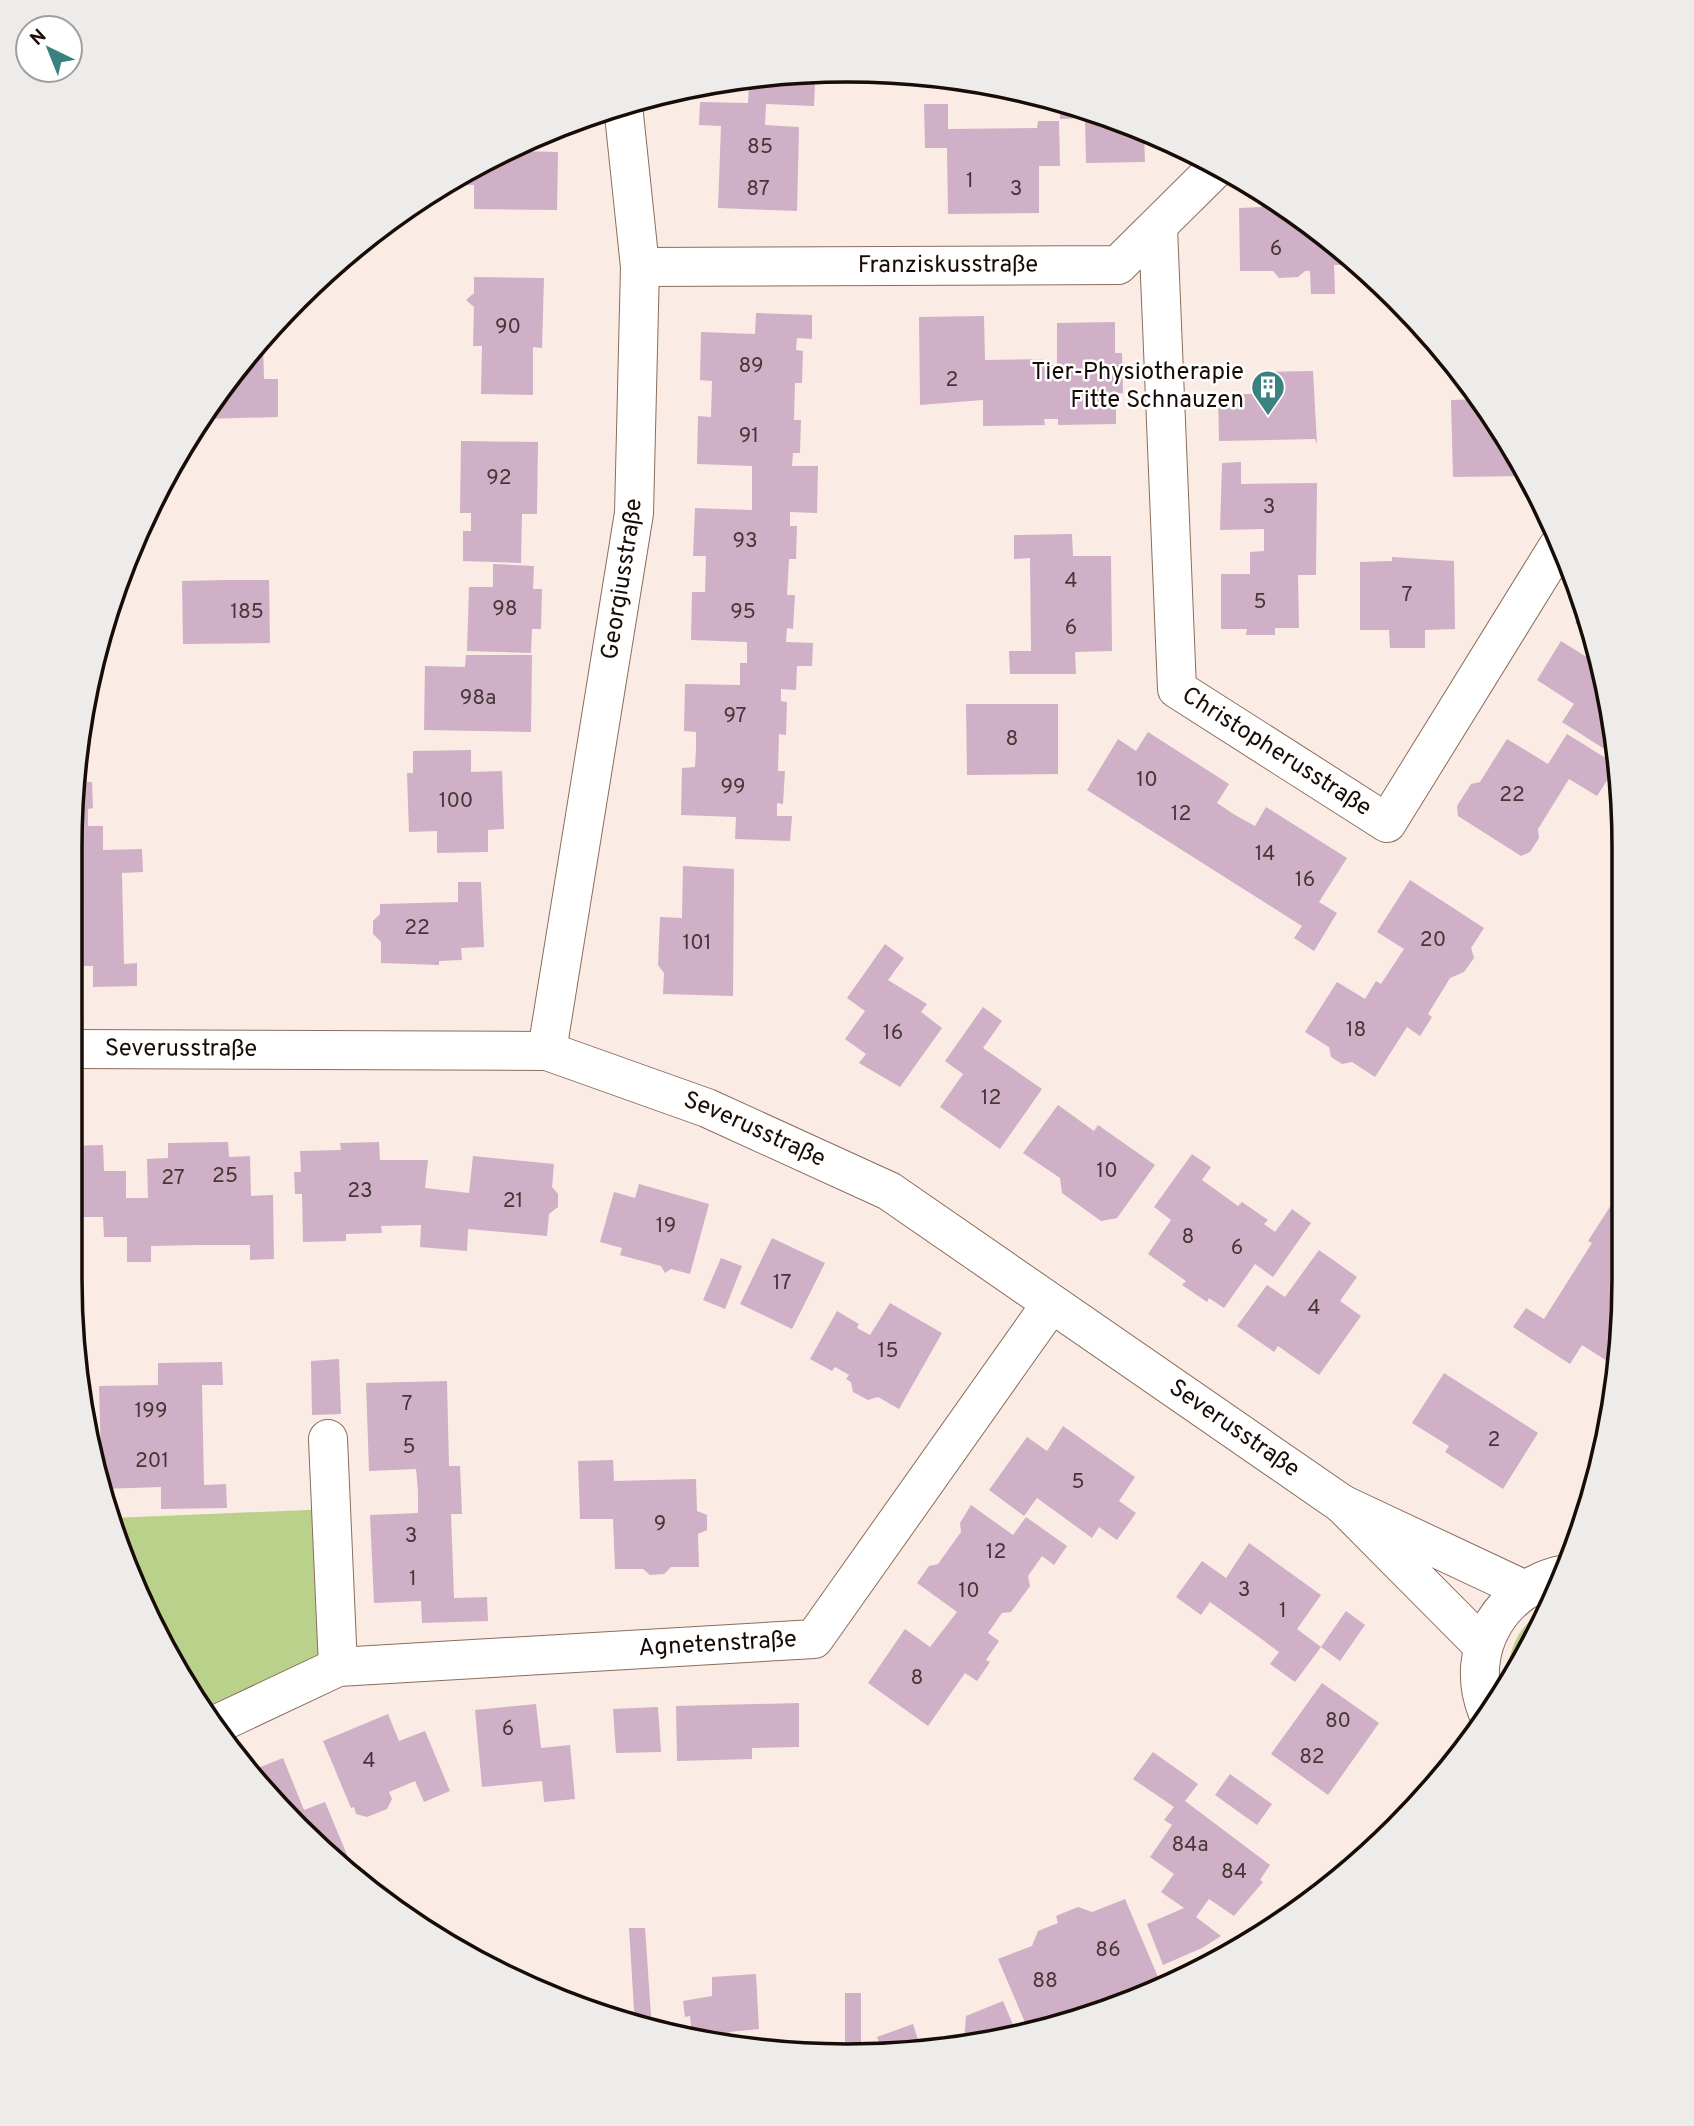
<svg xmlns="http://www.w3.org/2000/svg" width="1694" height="2126" viewBox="0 0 1694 2126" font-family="Overpass,sans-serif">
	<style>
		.green { fill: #bad18c }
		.building { fill: #cfb0c6 }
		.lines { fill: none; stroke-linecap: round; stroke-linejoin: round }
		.minor-casing { stroke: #8b6d5b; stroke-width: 40 }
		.minor { stroke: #fff; stroke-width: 38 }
		.labels { text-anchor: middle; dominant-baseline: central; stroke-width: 5; stroke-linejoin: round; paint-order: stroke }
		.number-label { font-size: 21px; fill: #463636 }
		.street-label { font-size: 24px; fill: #180d06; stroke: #fff }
		.poi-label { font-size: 24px; fill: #180d06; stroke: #fff; text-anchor: end }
		.rim { fill: none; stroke: #180d06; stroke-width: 3.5 }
	</style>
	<rect width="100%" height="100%" fill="#faece4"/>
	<!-- green -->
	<g class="green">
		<polygon points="331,1509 338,1667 217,1724 174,1667 112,1518"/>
		<path d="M 1546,1609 L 1508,1675 C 1508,1648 1521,1622 1546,1609 Z"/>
	</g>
	<!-- building -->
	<g class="building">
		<polygon points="792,75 792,81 815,83 814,106 766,104 765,125 799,127 797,211 718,208 721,126 699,125 700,102 748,103 749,81 731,80"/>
		<polygon points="1060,101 1144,133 1145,162 1086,163 1085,118 1060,119"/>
		<polygon points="924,104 948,104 948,129 1037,128 1038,121 1059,121 1060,166 1039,166 1039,213 948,214 947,148 925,148"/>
		<polygon points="519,146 519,151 558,152 557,210 474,209 474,185 462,185 462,173"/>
		<polygon points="1262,201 1272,201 1320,231 1356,265 1334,265 1335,294 1311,294 1310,271 1305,271 1298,277 1279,278 1273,271 1240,271 1239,208 1262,207"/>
		<polygon points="474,277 544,278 542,348 533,347 533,395 481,394 482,346 473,346 474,307 466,300 474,293"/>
		<polygon points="756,313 812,315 812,339 797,338 796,350 803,351 802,383 795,383 794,420 801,420 800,453 793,453 792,466 818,466 817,513 790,512 790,526 797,526 796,559 789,559 787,595 795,595 793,629 787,628 786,642 813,643 812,666 797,666 796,690 781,689 781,701 787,702 786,735 779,734 778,771 785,771 783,804 777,803 777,816 792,816 790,841 735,839 736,817 681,815 682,768 695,767 696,750 696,732 684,731 685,684 740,685 740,663 747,663 747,642 691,640 692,592 705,592 706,556 693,556 695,508 752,510 752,466 697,464 698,416 711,417 712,381 700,380 701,332 755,334"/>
		<polygon points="984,316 985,360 1044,359 1044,365 1057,365 1057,323 1115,322 1115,353 1122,353 1123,393 1116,394 1116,424 1058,425 1058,419 1044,419 1045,425 983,426 983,400 920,405 919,317"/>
		<polygon points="256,344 263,344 264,379 278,379 278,417 202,419"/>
		<polygon points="1313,371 1317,444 1315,439 1219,441 1218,394 1262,394 1262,372"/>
		<polygon points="1477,399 1520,459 1527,476 1453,477 1451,400"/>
		<polygon points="461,441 538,442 537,514 522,514 521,563 463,561 463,531 471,531 471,513 460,513"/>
		<polygon points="1241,462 1241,484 1317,483 1316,575 1298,575 1299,628 1275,628 1275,635 1246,635 1247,629 1221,629 1221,574 1250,574 1250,552 1264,551 1264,529 1220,530 1222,463"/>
		<polygon points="1072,534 1073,556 1111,556 1112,651 1075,652 1076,674 1010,674 1009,651 1031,651 1030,558 1014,559 1014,535"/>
		<polygon points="1392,557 1454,561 1455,629 1425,630 1425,648 1390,648 1389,630 1360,630 1360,562 1392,561"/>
		<polygon points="493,564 534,566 533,589 542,589 541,629 532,629 531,653 467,651 469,587 493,587"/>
		<polygon points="225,580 269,580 270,643 183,644 182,581"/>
		<polygon points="1583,612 1587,619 1593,635 1575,623"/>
		<polygon points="1561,641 1601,666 1613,739 1606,750 1562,722 1574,704 1537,680"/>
		<polygon points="466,655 532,655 531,732 424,730 425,666 465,667"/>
		<polygon points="966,704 1058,704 1058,774 967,775"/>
		<polygon points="1148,732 1229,784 1217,803 1235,815 1255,826 1266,807 1347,858 1319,902 1337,913 1314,951 1294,938 1302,926 1087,790 1118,739 1136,751"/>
		<polygon points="1567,734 1617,765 1597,796 1569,779 1538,829 1539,838 1530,852 1521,856 1458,816 1457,806 1471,784 1480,782 1507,739 1548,764"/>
		<polygon points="471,750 471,772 502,771 504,829 488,830 488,852 437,853 437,831 409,832 407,773 413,773 413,751"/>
		<polygon points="78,762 86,762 87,782 92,782 93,808 88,809 88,826 103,826 103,850 142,849 143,872 122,873 124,964 137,963 137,986 93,987 93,966 71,966 71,872 77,872 76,850 71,850 72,797"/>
		<polygon points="683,866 734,869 733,996 663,994 664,973 658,965 660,917 682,918"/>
		<polygon points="1410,880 1484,928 1471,948 1474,958 1464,972 1450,978 1428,1014 1432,1017 1420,1036 1407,1027 1375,1077 1352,1062 1342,1064 1331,1057 1329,1047 1305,1032 1337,982 1365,999 1376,981 1381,984 1404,949 1377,932"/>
		<polygon points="458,882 481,882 484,947 461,948 462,960 439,961 439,965 381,963 381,942 373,934 373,921 380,914 380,904 458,902"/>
		<polygon points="885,944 904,958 888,980 927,1004 921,1012 942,1028 900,1087 859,1063 866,1054 845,1039 865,1011 847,998"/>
		<polygon points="983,1007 1002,1021 983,1048 1042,1089 1000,1149 940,1107 963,1074 945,1061"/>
		<polygon points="1058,1105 1094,1131 1098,1125 1155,1165 1117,1218 1101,1221 1062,1193 1060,1178 1023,1153"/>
		<polygon points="228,1142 229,1157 250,1156 251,1196 273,1195 274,1259 250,1260 250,1245 200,1245 151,1246 151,1262 127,1262 127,1237 104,1237 103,1217 70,1217 70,1146 103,1145 104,1171 126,1171 126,1198 148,1198 147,1159 168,1158 168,1143"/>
		<polygon points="379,1142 380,1160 428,1160 425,1188 469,1193 473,1156 554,1164 552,1187 558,1194 558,1207 549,1214 547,1236 468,1229 467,1251 420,1247 421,1225 381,1226 382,1233 346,1234 346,1241 303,1242 302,1194 295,1194 294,1172 301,1172 300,1151 341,1150 340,1143"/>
		<polygon points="1192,1154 1211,1167 1202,1180 1238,1206 1242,1202 1268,1220 1264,1224 1275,1232 1292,1209 1311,1223 1273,1277 1255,1264 1224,1308 1209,1298 1207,1302 1182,1285 1186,1281 1148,1254 1171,1220 1154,1207"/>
		<polygon points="639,1184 709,1204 690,1274 671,1269 665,1273 661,1266 620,1255 622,1248 600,1242 614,1192 635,1198"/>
		<polygon points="1624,1185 1624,1278 1619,1286 1623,1289 1615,1366 1582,1345 1570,1364 1513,1327 1526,1308 1544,1319 1592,1243 1588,1241"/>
		<polygon points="772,1238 825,1263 792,1329 740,1304"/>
		<polygon points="1319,1250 1357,1277 1340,1301 1361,1316 1319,1375 1278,1346 1274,1352 1237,1326 1267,1285 1285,1297"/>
		<polygon points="721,1258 742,1266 725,1309 703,1300"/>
		<polygon points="890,1303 942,1333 899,1409 878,1397 868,1400 853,1392 851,1382 846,1379 849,1375 835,1367 832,1371 810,1359 837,1311 859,1324 857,1328 870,1335"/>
		<polygon points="339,1359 341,1414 312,1415 311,1361"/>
		<polygon points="222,1362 223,1385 202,1385 204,1485 226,1484 227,1508 161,1509 161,1487 102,1489 99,1386 158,1385 158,1363"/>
		<polygon points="1444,1373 1538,1433 1503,1489 1445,1452 1449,1446 1412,1423"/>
		<polygon points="447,1381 449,1466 460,1466 462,1514 451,1514 454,1598 487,1597 488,1621 422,1623 421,1601 374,1603 370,1515 418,1513 418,1491 416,1469 369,1471 366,1383"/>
		<polygon points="1063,1426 1135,1477 1119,1501 1136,1513 1117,1540 1099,1527 1092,1538 1037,1498 1024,1516 989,1490 1027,1437 1047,1451"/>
		<polygon points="613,1460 614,1481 696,1479 697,1511 707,1515 707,1530 698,1534 699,1567 671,1567 664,1574 650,1575 643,1569 615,1569 613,1519 580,1519 578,1461"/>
		<polygon points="971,1505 1013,1535 1026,1517 1067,1546 1054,1565 1042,1556 1028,1576 1030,1586 1011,1612 1002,1613 988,1633 999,1641 986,1660 990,1662 977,1681 965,1673 928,1726 868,1683 905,1629 930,1647 957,1612 917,1583 929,1566 938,1564 961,1532 960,1523"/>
		<polygon points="1249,1543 1321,1595 1297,1629 1321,1647 1295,1682 1270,1664 1279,1652 1245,1627 1210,1602 1201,1615 1176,1597 1202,1561 1226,1578"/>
		<polygon points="1346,1611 1365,1625 1340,1661 1321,1647"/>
		<polygon points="1322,1683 1379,1723 1328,1795 1271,1754"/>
		<polygon points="799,1703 799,1747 752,1748 752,1759 677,1761 676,1706"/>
		<polygon points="536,1704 541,1748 570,1745 575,1799 544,1802 542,1781 482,1787 475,1710"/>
		<polygon points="658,1707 661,1752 616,1753 613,1709"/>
		<polygon points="388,1714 399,1741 425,1731 450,1791 424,1802 415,1781 389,1792 392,1799 387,1809 367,1817 356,1814 354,1807 351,1808 323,1741"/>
		<polygon points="1153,1752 1198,1784 1185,1801 1270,1865 1260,1880 1263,1882 1234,1916 1209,1899 1196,1917 1221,1936 1202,1948 1163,1965 1147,1924 1184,1908 1161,1892 1174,1874 1150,1857 1172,1825 1164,1820 1174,1807 1133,1779"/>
		<polygon points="283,1758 304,1810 325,1802 350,1862 344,1864 297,1828 253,1770"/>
		<polygon points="1230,1774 1272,1804 1257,1825 1215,1795"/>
		<polygon points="1125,1899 1158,1977 1093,2003 1096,2010 1048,2030 1029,2032 998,1959 1032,1946 1038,1931 1058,1923 1056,1916 1078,1907 1092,1912"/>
		<polygon points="629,1928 645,1928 652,2030 635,2025"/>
		<polygon points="756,1974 759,2029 729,2032 730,2041 692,2036 690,2016 685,2017 683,2001 712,1996 712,1977"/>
		<polygon points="845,1993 861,1993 861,2042 865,2054 849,2056 845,2042"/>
		<polygon points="1003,2001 1017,2034 964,2041 966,2016"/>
		<polygon points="633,2011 634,2025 607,2013"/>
		<polygon points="913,2024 920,2046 882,2051 877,2037"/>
	</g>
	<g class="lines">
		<!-- minor casing -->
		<g class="minor-casing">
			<g id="minor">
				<path id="s1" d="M 1158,228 L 1177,689 L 1387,823 L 1557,548"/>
				<path id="s2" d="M 640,267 L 1118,265 L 1217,167"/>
				<path id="s3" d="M 71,1049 L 547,1051 L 707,1108 L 889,1191 L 1342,1504"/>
				<path id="s4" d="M 547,1051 L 634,513 L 640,267 L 623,105"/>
				<polyline points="328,1439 338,1667"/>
				<polyline points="1482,1645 1342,1504 1523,1589"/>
				<path d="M 1487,1711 C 1463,1649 1502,1586 1566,1574"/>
				<path id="s5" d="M 217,1724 L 338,1667 L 814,1639 L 1051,1304"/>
			</g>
		</g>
		<!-- minor -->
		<use href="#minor" class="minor"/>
	</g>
	<!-- icons -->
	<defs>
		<g id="building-pin" transform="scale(1.75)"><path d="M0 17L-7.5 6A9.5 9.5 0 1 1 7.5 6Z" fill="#3a8281" stroke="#fff"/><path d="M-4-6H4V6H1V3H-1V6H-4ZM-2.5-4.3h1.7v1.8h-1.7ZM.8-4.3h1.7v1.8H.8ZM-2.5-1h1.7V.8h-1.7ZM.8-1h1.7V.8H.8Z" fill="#fff"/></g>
	</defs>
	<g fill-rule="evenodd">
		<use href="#building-pin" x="1268" y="387"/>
	</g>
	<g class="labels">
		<!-- number labels -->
		<g class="number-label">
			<text x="760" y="147">85</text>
			<text x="970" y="181">1</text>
			<text x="758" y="189">87</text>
			<text x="1016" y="189">3</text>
			<text x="1276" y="249">6</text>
			<text x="508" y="327">90</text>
			<text x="751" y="366">89</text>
			<text x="952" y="380">2</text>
			<text x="749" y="436">91</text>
			<text x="499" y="478">92</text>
			<text x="1269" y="507">3</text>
			<text x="745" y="541">93</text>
			<text x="1071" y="581">4</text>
			<text x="1407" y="595">7</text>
			<text x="1260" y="602">5</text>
			<text x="505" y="609">98</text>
			<text x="247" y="612">185</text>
			<text x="743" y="612">95</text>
			<text x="1071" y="628">6</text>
			<text x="478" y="698">98a</text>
			<text x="735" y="716">97</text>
			<text x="1012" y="739">8</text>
			<text x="1147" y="780">10</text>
			<text x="733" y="787">99</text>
			<text x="1512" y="795">22</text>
			<text x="456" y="801">100</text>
			<text x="1181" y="814">12</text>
			<text x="1265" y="854">14</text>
			<text x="1305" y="880">16</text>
			<text x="417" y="928">22</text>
			<text x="1433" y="940">20</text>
			<text x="697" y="943">101</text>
			<text x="1356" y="1030">18</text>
			<text x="893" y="1033">16</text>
			<text x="991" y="1098">12</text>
			<text x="1107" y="1171">10</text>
			<text x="225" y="1176">25</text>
			<text x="173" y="1178">27</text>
			<text x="360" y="1191">23</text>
			<text x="513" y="1201">21</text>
			<text x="666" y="1226">19</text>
			<text x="1188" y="1237">8</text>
			<text x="1237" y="1248">6</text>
			<text x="782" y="1283">17</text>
			<text x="1314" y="1308">4</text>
			<text x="888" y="1351">15</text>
			<text x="407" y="1404">7</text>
			<text x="151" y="1411">199</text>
			<text x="1494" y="1440">2</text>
			<text x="409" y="1447">5</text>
			<text x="152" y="1461">201</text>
			<text x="1078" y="1482">5</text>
			<text x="660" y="1524">9</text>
			<text x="411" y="1536">3</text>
			<text x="996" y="1552">12</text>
			<text x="413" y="1579">1</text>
			<text x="1244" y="1590">3</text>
			<text x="969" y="1591">10</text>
			<text x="1283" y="1611">1</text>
			<text x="917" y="1678">8</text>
			<text x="1338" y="1721">80</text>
			<text x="508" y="1729">6</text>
			<text x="1312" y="1757">82</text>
			<text x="369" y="1761">4</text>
			<text x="1190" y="1845">84a</text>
			<text x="1234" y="1872">84</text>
			<text x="1108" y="1950">86</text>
			<text x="1045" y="1981">88</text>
		</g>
		<!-- street labels -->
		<g class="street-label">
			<text stroke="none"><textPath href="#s2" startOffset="308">Franziskusstraße</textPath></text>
			<text stroke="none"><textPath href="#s4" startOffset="478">Georgiusstraße</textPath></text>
			<text stroke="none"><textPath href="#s1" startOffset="579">Christopherusstraße</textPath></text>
			<text stroke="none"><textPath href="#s3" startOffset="110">Severusstraße</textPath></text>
			<text stroke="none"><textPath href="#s3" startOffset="698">Severusstraße</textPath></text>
			<text stroke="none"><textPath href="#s3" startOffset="1265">Severusstraße</textPath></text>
			<text stroke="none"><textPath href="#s5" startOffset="514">Agnetenstraße</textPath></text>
		</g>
		<!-- poi labels -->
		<g class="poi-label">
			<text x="1244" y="373">Tier-Physiotherapie<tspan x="1244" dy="28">Fitte Schnauzen</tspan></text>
		</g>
	</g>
	<!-- crop -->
	<path d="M0 0H1694V2126H0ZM847 82H847A765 765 0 0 1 1612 847V1279A765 765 0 0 1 847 2044H847A765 765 0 0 1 82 1279V847A765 765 0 0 1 847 82Z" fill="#edeceb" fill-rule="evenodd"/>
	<path class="rim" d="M847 82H847A765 765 0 0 1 1612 847V1279A765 765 0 0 1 847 2044H847A765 765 0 0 1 82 1279V847A765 765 0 0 1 847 82Z"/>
	<!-- north arrow -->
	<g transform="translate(49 49) rotate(317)"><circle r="33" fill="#ffffff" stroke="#a39e9b" stroke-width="2"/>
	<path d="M0-5L12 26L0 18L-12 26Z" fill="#3a8281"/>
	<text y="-10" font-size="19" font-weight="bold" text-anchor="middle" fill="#180d06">N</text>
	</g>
</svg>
